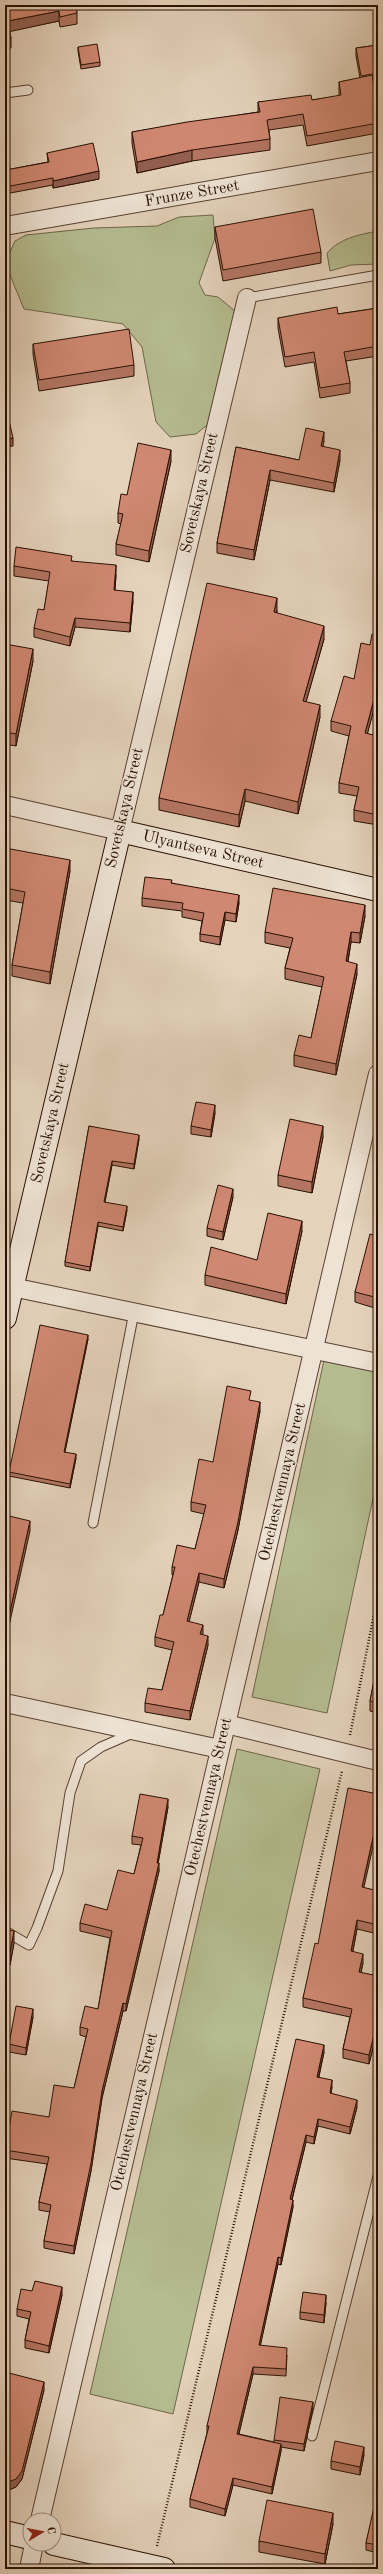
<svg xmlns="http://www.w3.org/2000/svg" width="383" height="2574" viewBox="0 0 383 2574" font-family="'Old Standard TT',serif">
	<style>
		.green { fill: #b4bc90; stroke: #6e6649 }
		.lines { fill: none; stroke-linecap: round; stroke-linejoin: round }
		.lane-casing { stroke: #584030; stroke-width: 11 }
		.street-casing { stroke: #584030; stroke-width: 20 }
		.secondary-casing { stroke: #290f02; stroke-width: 24 }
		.path { stroke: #290f02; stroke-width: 2.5; stroke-dasharray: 1 2; stroke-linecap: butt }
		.lane { stroke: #ede2d3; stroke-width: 9 }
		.street { stroke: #ede2d3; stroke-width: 18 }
		.secondary { stroke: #ede2d3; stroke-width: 22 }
		.wall { fill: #b37562; stroke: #290f02 }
		.shaded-wall { fill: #925f50; stroke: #290f02 }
		.building { fill: #d08872; stroke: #290f02 }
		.labels { text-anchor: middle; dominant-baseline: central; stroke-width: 3; stroke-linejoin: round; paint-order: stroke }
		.street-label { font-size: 16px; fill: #290f02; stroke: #ede2d3 }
	</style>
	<rect width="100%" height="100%" fill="#e4d2bb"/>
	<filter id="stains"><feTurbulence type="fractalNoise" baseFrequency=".005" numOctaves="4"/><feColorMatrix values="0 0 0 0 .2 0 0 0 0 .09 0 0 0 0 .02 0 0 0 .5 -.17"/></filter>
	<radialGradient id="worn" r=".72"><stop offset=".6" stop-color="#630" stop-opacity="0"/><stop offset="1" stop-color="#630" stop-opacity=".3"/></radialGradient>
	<!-- green -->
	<g class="green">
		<polygon points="213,215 215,238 199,283 205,295 218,297 235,311 211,422 196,434 170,437 156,422 142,347 123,324 24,309 5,263 15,241 26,235 94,228 157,226 179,217"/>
		<path d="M 378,231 L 378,264 L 351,265 L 330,271 L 327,253 C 340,238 358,235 378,231 Z"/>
		<polygon points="324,1360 378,1372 378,1475 327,1713 252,1697"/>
		<polygon points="237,1749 320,1769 173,2414 90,2394"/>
	</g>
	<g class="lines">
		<!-- lane casing -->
		<g class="lane-casing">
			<g id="lane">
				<polyline points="5,93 28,90"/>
				<polyline points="247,298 378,275"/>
				<polyline points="93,1523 134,1312"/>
				<polyline points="5,1931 29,1945 37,1928 58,1871 70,1793 81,1761 101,1747 133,1733"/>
				<polyline points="312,2436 378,2176"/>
			</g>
		</g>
		<!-- street casing -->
		<g class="street-casing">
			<g id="street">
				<polyline points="5,226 378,161"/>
				<polyline points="5,805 120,831 247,298"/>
				<polyline points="12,1287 378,1363"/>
				<polyline points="5,1703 220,1749"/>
				<polyline points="226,1724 378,1761"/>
				<polyline points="40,2520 378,1074"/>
				<polyline points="29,2569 34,2544"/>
			</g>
		</g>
		<!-- secondary casing -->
		<g class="secondary-casing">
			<g id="secondary">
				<polyline points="5,1318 120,831 378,890"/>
				<polyline points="5,2532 30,2538"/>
				<polyline points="54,2544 164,2569"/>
			</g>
		</g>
		<!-- path -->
		<g class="path">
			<polyline points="350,1735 378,1594"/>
			<polyline points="157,2546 342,1771"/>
		</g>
		<!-- lane -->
		<use href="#lane" class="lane"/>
		<!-- street -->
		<use href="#street" class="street"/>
		<!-- secondary -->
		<use href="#secondary" class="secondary"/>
	</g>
	<!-- wall -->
	<g class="wall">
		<polygon points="5,5 89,5 76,7 77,13 77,24 60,27 59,21 9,31 11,38 11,48 5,49"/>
		<polygon points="378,45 378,81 374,81 378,106 378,133 307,146 303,125 269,130 270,139 270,150 192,161 137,173 132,143 132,132 258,112 258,102 312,100 339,96 339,82 360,78 356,56 356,48"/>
		<polygon points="78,47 100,62 100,66 81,69 78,51"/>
		<polygon points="47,153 99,179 53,188 53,185 5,194 5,166 6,170 48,162"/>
		<polygon points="215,227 321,252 321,263 223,281 215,238"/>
		<polygon points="378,308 378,356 346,361 350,383 350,393 320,398 314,362 285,367 278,328 278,318 338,314"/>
		<polygon points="33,344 134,365 134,376 39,391 33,354"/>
		<polygon points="324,441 323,446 340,460 334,492 270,480 254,560 217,553 217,543 236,447 299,460"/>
		<polygon points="171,461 149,562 116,555 116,544 121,524 118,523 118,513 127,495"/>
		<polygon points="72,561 116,575 115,590 133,601 130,632 75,627 70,646 34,637 34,628 44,610 49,581 14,576 14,566"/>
		<polygon points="277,610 277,613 324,639 306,701 320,717 298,814 245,801 239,827 159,810 159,798"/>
		<polygon points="378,635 378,694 367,734 378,736 378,825 354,821 354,810 357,796 339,793 339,783 349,736 331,731 331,721 354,679 370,645"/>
		<polygon points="5,644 33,661 16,746 5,744"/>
		<polygon points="5,848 70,871 50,984 12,976 12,965 23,903 5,900"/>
		<polygon points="172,883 239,903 236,922 225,920 220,945 200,941 200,934 202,921 182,917 182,911 142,906 142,898"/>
		<polygon points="365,916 360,943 351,942 348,962 357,974 336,1075 294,1066 294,1055 311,1038 322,987 285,979 285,968 290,948 265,943 265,932"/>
		<polygon points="215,1113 211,1137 191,1134 191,1126"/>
		<polygon points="89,1126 139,1139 134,1169 112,1165 105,1202 127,1210 123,1231 98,1226 90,1271 65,1266 65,1262"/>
		<polygon points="323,1137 312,1193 278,1186 278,1175"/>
		<polygon points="233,1197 223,1240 207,1236 207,1228"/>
		<polygon points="302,1231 286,1304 205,1285 205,1275 257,1260"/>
		<polygon points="378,1236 378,1309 355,1302 355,1292"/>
		<polygon points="88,1339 65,1452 76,1458 70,1488 9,1476 9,1472"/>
		<polygon points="251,1400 260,1411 238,1530 224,1588 199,1582 189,1621 203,1634 202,1635 208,1645 190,1720 145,1712 145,1703 162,1690 172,1650 155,1646 155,1637 163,1615 173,1575 172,1575 172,1567 195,1549 204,1514 191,1511 191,1502 213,1462"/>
		<polygon points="378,1660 378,1713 370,1711 370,1701"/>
		<polygon points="168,1807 158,1863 159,1871 126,2011 123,2011 102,2098 91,2171 74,2254 44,2248 44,2241 50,2212 39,2210 39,2202 47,2164 5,2158 5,2150 49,2117 74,2088 86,2037 80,2035 80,2027 98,2009 110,1938 80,1931 80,1923 107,1910 134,1874 141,1845 132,1844 132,1836"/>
		<polygon points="364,1888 378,1891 378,1934 357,1929 353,1951 363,1963 361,1973 378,1976 378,2028 369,2064 343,2058 343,2049 350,2017 303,2007 303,1998 318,1944"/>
		<polygon points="5,1929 14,1943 10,1965 5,1964"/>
		<polygon points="33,2017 26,2055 9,2052 9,2044"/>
		<polygon points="324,2052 319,2077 332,2087 331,2093 357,2107 350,2134 318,2126 314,2144 306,2142 292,2200 293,2207 281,2265 278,2264 260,2346 287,2355 286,2376 253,2374 239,2434 274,2442 274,2440 313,2408 304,2451 281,2447 281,2451 272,2494 233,2485 225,2516 190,2507 190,2499 207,2433 207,2426"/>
		<polygon points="32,2291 62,2295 49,2353 25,2348 25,2340 29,2319 17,2316 17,2309"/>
		<polygon points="326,2303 324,2323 300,2319 300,2312"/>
		<polygon points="5,2372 44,2390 22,2479 16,2487 6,2491 5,2491"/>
		<polygon points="364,2455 360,2475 331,2469 331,2461"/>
		<polygon points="378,2494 378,2553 366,2550 366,2543"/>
		<polygon points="333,2524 325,2564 259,2552 259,2541"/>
	</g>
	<!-- shaded-wall -->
	<g class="shaded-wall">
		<polygon points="59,11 59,21 8,32 8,21"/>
		<polygon points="192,150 192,161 137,173 137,162"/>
		<polygon points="99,171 99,179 53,188 53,181"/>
		<polygon points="324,432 324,441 321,456 321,446"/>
		<polygon points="13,438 13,446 5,447 5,439"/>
		<polygon points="171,450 171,461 149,562 149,551"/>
		<polygon points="340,450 340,460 334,492 334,483"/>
		<polygon points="270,470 270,480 254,560 254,550"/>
		<polygon points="116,565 116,575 114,599 114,590"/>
		<polygon points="133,592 133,601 130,632 130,623"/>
		<polygon points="277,598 277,610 274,624 274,612"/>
		<polygon points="75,618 75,627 70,646 70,637"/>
		<polygon points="324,626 324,639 303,713 303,701"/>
		<polygon points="33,649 33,661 16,746 16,734"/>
		<polygon points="378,684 378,694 365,743 365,733"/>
		<polygon points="320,705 320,717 298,814 298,802"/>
		<polygon points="245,789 245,801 239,827 239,815"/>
		<polygon points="70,860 70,871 50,984 50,972"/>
		<polygon points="239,895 239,903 236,922 236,914"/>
		<polygon points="365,905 365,916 360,943 360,933"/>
		<polygon points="225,912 225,920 220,945 220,937"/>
		<polygon points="351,932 351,942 346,972 346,961"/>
		<polygon points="357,964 357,974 336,1075 336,1064"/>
		<polygon points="215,1105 215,1113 211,1137 211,1130"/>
		<polygon points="323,1126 323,1137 312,1193 312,1182"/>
		<polygon points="139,1135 139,1139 134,1169 134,1164"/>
		<polygon points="112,1161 112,1165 104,1206 104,1202"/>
		<polygon points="233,1189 233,1197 223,1240 223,1232"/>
		<polygon points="127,1206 127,1210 123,1231 123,1227"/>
		<polygon points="302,1221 302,1231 286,1304 286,1294"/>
		<polygon points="98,1222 98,1226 90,1271 90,1267"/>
		<polygon points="88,1335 88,1339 64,1456 64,1452"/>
		<polygon points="260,1402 260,1411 238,1530 224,1588 224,1579"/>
		<polygon points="76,1454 76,1458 70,1488 70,1484"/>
		<polygon points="30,1521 30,1531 5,1644 5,1634"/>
		<polygon points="199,1573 199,1582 187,1630 187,1621"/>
		<polygon points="203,1625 203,1634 200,1643 200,1634"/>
		<polygon points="208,1636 208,1645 190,1720 190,1711"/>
		<polygon points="168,1799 168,1807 157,1870 157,1863"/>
		<polygon points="378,1815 378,1824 362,1896 362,1887"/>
		<polygon points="159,1863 159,1871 126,2011 126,2004"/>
		<polygon points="357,1920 357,1929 351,1960 351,1951"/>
		<polygon points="14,1931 14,1943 10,1965 10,1952"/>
		<polygon points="363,1954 363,1963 359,1981 359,1972"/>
		<polygon points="123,2003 123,2011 102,2098 91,2171 74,2254 74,2246 102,2091"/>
		<polygon points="33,2009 33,2017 26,2055 26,2048"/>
		<polygon points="378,2019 378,2028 369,2064 369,2055"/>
		<polygon points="324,2045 324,2052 317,2084 317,2077"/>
		<polygon points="332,2080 332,2087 330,2100 330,2093"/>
		<polygon points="357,2100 357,2107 350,2134 350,2127"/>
		<polygon points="318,2119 318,2126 314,2144 314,2137"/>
		<polygon points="306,2135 306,2142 290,2207 290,2199"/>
		<polygon points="293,2200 293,2207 281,2265 281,2258"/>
		<polygon points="278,2257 278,2264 259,2352 259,2345"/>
		<polygon points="62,2287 62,2295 49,2353 49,2346"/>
		<polygon points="326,2295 326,2303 324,2323 324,2315"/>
		<polygon points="253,2367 253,2374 237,2441 237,2434"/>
		<polygon points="44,2382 44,2390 22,2479 16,2487 6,2491 6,2483"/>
		<polygon points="313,2402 313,2408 304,2451 304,2444"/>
		<polygon points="281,2444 281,2451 272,2494 272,2487"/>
		<polygon points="364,2447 364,2455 360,2475 360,2467"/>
		<polygon points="233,2478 233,2485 225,2516 225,2509"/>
		<polygon points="333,2513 333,2524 325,2564 325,2554"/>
	</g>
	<!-- building -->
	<g class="building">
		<polygon points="5,5 76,5 77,13 60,17 59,11 8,21 11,38 5,39"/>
		<polygon points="97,44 100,62 81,65 78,47"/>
		<polygon points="378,45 378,73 361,76 356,48"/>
		<polygon points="372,75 378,106 378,123 307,136 303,114 267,120 270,139 192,150 137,162 132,132 187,122 260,112 258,102 311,95 312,100 341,95 339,82"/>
		<polygon points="93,143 99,171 53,181 53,178 5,187 5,166 6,170 49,162 47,153"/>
		<polygon points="313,209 321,252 223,270 215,227"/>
		<polygon points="337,307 338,314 378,308 378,346 344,352 350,383 320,388 314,352 285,357 278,318"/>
		<polygon points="129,329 134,365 39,380 33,344"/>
		<polygon points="8,416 13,438 5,439 5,417"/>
		<polygon points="306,428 324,432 321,446 340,450 334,483 270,470 254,550 217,543 236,447 299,460"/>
		<polygon points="138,443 171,450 149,551 116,544 123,514 118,513 121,494 127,495"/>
		<polygon points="16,547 72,556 71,561 116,565 114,590 133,592 130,623 75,618 70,637 34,628 38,609 44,610 50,572 14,566"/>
		<polygon points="207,583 277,598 274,612 324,626 303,701 320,705 298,802 245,789 239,815 159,798"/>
		<polygon points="372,634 378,635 378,684 365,733 378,736 378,815 354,810 359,787 339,783 351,726 331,721 344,676 354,679 361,643 370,645"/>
		<polygon points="5,644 33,649 16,734 5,732"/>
		<polygon points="5,848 70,860 50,972 12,965 25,892 5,888"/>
		<polygon points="145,877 172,880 171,883 239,895 236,914 225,912 220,937 200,934 204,913 182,909 183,903 142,898"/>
		<polygon points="273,888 365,905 360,933 351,932 346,961 357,964 336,1064 294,1055 299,1035 311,1038 324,977 285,968 293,938 265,932"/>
		<polygon points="196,1102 215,1105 211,1130 191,1126"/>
		<polygon points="290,1119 323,1126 312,1182 278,1175"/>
		<polygon points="89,1126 139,1135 134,1164 112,1161 104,1202 127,1206 123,1227 98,1222 90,1267 65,1262"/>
		<polygon points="218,1185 233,1189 223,1232 207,1228"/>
		<polygon points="268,1213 302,1221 286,1294 205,1275 211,1247 257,1260"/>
		<polygon points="370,1234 378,1236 378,1298 355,1292"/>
		<polygon points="40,1325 88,1335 64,1452 76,1454 70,1484 9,1472"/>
		<polygon points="227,1386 251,1391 249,1400 260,1402 238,1522 224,1579 199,1573 187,1621 203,1625 200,1634 208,1636 190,1711 145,1703 148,1688 162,1690 174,1642 155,1637 160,1615 163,1615 175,1567 172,1567 177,1545 195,1549 206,1505 191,1502 199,1459 213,1462"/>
		<polygon points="5,1515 30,1521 5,1634"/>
		<polygon points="378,1660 378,1703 370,1701"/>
		<polygon points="348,1788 378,1794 378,1815 362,1887 378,1891 378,1925 357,1920 351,1951 363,1954 359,1972 378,1976 378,2019 369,2055 343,2049 352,2009 303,1998 315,1943 318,1944"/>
		<polygon points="140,1794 168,1799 157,1863 159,1863 126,2004 123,2003 102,2091 91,2163 74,2246 44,2241 51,2205 39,2202 49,2157 5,2150 12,2111 49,2117 54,2085 74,2088 88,2029 80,2027 85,2006 98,2009 112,1931 80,1923 85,1904 107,1910 118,1870 134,1874 143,1838 132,1836"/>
		<polygon points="5,1929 14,1931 10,1952 5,1951"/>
		<polygon points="16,2006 33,2009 26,2048 9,2044"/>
		<polygon points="296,2039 324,2045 317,2077 332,2080 330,2093 357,2100 350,2127 318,2119 314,2137 306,2135 290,2199 293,2200 281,2258 278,2257 259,2345 287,2348 286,2369 253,2367 237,2434 281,2444 272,2487 233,2478 225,2509 190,2499 209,2426 207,2426"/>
		<polygon points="35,2281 62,2287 49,2346 25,2340 31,2312 17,2309 21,2289 32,2291"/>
		<polygon points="303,2292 326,2295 324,2315 300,2312"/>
		<polygon points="5,2372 44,2382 22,2471 16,2479 6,2483 5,2483"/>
		<polygon points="280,2397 313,2402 304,2444 274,2440"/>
		<polygon points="335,2441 364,2447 360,2467 331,2461"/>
		<polygon points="377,2493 378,2494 378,2545 366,2543"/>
		<polygon points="267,2500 333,2513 325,2554 259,2541"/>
	</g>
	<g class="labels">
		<!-- street labels -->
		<g class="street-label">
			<text transform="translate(192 194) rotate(-10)">Frunze Street</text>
			<text transform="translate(200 493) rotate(-77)">Sovetskaya Street</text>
			<text transform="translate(125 808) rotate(-77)">Sovetskaya Street</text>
			<text transform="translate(203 850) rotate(13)">Ulyantseva Street</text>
			<text transform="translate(51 1123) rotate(-77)">Sovetskaya Street</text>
			<text transform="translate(283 1482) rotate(-77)">Otechestvennaya Street</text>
			<text transform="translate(209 1797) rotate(-77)">Otechestvennaya Street</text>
			<text transform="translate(135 2112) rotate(-77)">Otechestvennaya Street</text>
		</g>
	</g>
	<!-- margin -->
	<rect width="383" height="2574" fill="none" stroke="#e4d2bb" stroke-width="20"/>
	<rect x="6" y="6" width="371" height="2562" fill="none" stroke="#290f02" stroke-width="2"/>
	<rect x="10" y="10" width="363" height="2554" fill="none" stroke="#290f02"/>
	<!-- north arrow -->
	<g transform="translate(42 2532) rotate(80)"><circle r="19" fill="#ede2d3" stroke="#9f8e7f"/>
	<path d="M0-3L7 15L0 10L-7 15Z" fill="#8f2418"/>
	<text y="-6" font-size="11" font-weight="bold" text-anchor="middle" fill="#290f02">С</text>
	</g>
	<rect width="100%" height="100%" filter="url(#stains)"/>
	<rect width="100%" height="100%" fill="url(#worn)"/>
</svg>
